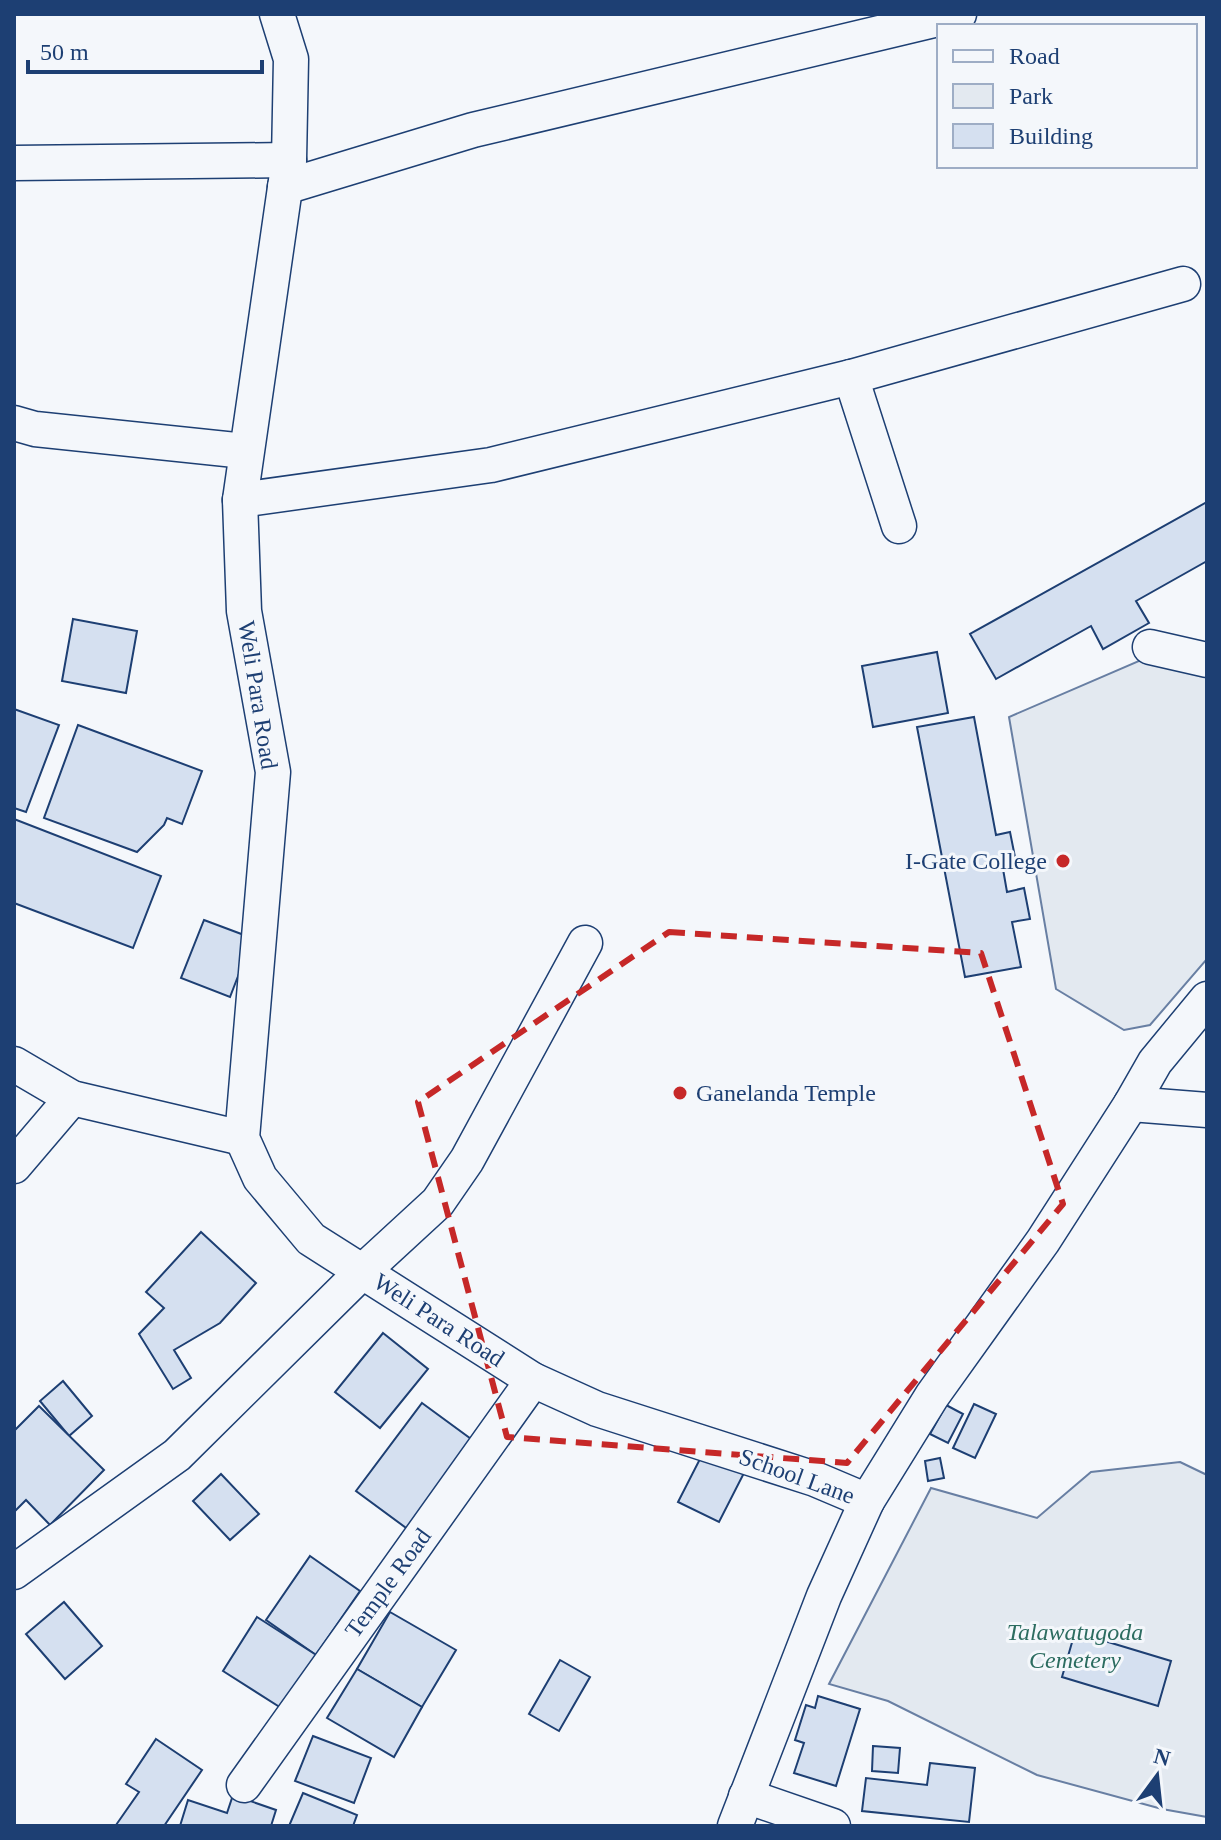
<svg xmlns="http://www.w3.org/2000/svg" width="1221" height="1840" viewBox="0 0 1221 1840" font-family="Georgia,serif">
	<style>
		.green { fill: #e3e9f0; stroke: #687fa3; stroke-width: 2 }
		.building { fill: #d5e0f0; stroke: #1d3f73; stroke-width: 2 }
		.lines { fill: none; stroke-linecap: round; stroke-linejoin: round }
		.minor-casing { stroke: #1d3f73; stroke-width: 37 }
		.minor { stroke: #f4f7fb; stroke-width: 34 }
		.marked { fill: none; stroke: #c62828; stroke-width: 6; stroke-dasharray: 16 10; stroke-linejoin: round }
		.poi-dot { fill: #c62828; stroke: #f4f7fb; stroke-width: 3 }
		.labels { text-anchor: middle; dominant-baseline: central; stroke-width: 6; stroke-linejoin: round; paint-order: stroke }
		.street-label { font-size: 24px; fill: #1d3f73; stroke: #f4f7fb }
		.poi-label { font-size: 24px; fill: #1d3f73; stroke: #f4f7fb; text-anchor: end }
		.park-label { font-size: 24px; font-style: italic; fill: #2c6c60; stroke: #f4f7fb }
	</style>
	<rect width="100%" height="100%" fill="#f4f7fb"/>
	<!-- green -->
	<g class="green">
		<polygon points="1155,654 1207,670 1207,959 1150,1025 1124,1030 1056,989 1009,717"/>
		<polygon points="1180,1462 1207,1475 1207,1817 1162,1809 1037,1775 888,1701 829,1684 931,1488 1037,1518 1091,1472"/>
	</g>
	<!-- building -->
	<g class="building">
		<polygon points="1207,502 1207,561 1136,601 1149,623 1103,649 1091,626 996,679 970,634"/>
		<polygon points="73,619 137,631 126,693 62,681"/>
		<polygon points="937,652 948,713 873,727 862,666"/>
		<polygon points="14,709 59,725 26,812 14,808"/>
		<polygon points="974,717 996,835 1010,832 1017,867 1003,869 1007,892 1024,888 1030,919 1012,922 1021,967 965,977 917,727"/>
		<polygon points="78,725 202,771 182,824 167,818 164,825 137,852 44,818"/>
		<polygon points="14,819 161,876 133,948 14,903"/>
		<polygon points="204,920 244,935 240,971 230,997 181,978"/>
		<polygon points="201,1232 256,1283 220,1323 174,1350 191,1378 173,1389 139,1334 164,1308 146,1292"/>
		<polygon points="383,1333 428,1369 380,1428 335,1392"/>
		<polygon points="63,1381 92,1416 69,1436 40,1401"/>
		<polygon points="422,1403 482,1447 417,1536 356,1491"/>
		<polygon points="974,1404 996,1414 975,1458 953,1448"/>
		<polygon points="946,1405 963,1414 948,1443 930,1434"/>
		<polygon points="39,1406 104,1470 50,1525 26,1500 14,1512 14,1431"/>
		<polygon points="703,1453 744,1473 719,1522 678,1502"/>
		<polygon points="940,1458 944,1478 928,1481 925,1461"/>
		<polygon points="221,1474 259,1514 230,1540 193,1501"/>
		<polygon points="310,1556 360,1591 316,1655 266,1620"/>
		<polygon points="64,1602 102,1646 65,1679 26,1634"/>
		<polygon points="390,1612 456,1650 422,1707 357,1669"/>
		<polygon points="257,1617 324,1660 289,1713 223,1671"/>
		<polygon points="1075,1632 1171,1661 1158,1706 1062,1677"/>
		<polygon points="560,1660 590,1677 559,1731 529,1714"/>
		<polygon points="357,1669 422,1707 394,1757 327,1718"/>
		<polygon points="818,1696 860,1709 836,1786 794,1773 804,1743 795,1740 806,1705 815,1708"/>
		<polygon points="313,1736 371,1758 354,1803 295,1781"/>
		<polygon points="156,1739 202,1770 164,1826 118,1826 116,1825 139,1792 126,1784"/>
		<polygon points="873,1746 900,1748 898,1773 872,1771"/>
		<polygon points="930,1763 975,1768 969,1822 862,1811 866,1778 927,1785"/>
		<polygon points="303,1793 357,1815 353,1826 289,1826"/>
		<polygon points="233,1795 276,1810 271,1826 180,1826 188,1800 227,1813"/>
	</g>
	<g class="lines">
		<!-- minor casing -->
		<g class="minor-casing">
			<g id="minor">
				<polyline points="277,14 291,59 289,160 240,500 244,611 273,772 242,1138 260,1178 311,1239 533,1380 597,1409 815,1479 867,1501 824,1596 735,1826"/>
				<polyline points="14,163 289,160"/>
				<polyline points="285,187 473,130 959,14"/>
				<polyline points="851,377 899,526"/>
				<polyline points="14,423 35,429 245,451"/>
				<polyline points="240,500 491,465 851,377 1183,284"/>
				<polyline points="1150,647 1207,660"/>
				<polyline points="14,1064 72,1098 242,1138"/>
				<polyline points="1131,1104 1207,1110"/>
				<polyline points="14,1166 72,1098"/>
				<polyline points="867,1501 932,1396 1043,1241 1131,1104 1155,1062 1207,999"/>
				<polyline points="14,1572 177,1455 363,1271 438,1202 467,1160 585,943"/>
				<polyline points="244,1785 533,1380"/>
				<polyline points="746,1796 833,1826"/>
			</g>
		</g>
		<!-- minor -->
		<use href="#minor" class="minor"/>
	</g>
	<!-- marked area -->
	<path class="marked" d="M 669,932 L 981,953 L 1063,1204 L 847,1463 L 507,1437 L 418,1102 Z"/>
	<!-- markers -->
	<g class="poi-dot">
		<circle cx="1063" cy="861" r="8"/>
		<circle cx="680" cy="1093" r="8"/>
	</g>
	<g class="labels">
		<!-- street labels -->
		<g class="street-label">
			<text transform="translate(258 695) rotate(81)">Weli Para Road</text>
			<text transform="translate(439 1320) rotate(33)">Weli Para Road</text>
			<text transform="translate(797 1476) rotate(20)">School Lane</text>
			<text transform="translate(388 1583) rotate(-54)">Temple Road</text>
		</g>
		<!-- poi labels -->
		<g class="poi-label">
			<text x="1047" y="861">I-Gate College</text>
			<text x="696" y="1093" text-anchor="start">Ganelanda Temple</text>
		</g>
		<!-- park labels -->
		<g class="park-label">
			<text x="1075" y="1632">Talawatugoda<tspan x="1075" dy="28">Cemetery</tspan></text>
		</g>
	</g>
	<!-- border -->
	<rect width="1221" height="1840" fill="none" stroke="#1d3f73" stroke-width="32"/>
	<!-- legend -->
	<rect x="937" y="24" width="260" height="144" fill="#f4f7fb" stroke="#9eadc5" stroke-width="2"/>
	<rect x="953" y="50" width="40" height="12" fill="#f4f7fb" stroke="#9eadc5" stroke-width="2"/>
	<text x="1009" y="64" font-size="24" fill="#1d3f73">Road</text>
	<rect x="953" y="84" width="40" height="24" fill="#e3e9f0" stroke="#9eadc5" stroke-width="2"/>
	<text x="1009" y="104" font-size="24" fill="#1d3f73">Park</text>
	<rect x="953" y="124" width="40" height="24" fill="#d5e0f0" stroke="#9eadc5" stroke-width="2"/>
	<text x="1009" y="144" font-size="24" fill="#1d3f73">Building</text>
	<!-- north arrow -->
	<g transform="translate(1157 1776) rotate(15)" stroke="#f4f7fb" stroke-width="6" paint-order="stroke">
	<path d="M0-6L14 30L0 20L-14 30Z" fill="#1d3f73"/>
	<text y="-12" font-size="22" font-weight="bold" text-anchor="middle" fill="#1d3f73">N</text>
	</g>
	<!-- scale -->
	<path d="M28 60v12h234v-12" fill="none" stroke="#1d3f73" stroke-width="4"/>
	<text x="40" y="60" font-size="24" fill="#1d3f73" stroke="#f4f7fb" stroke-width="6" paint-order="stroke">50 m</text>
</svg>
